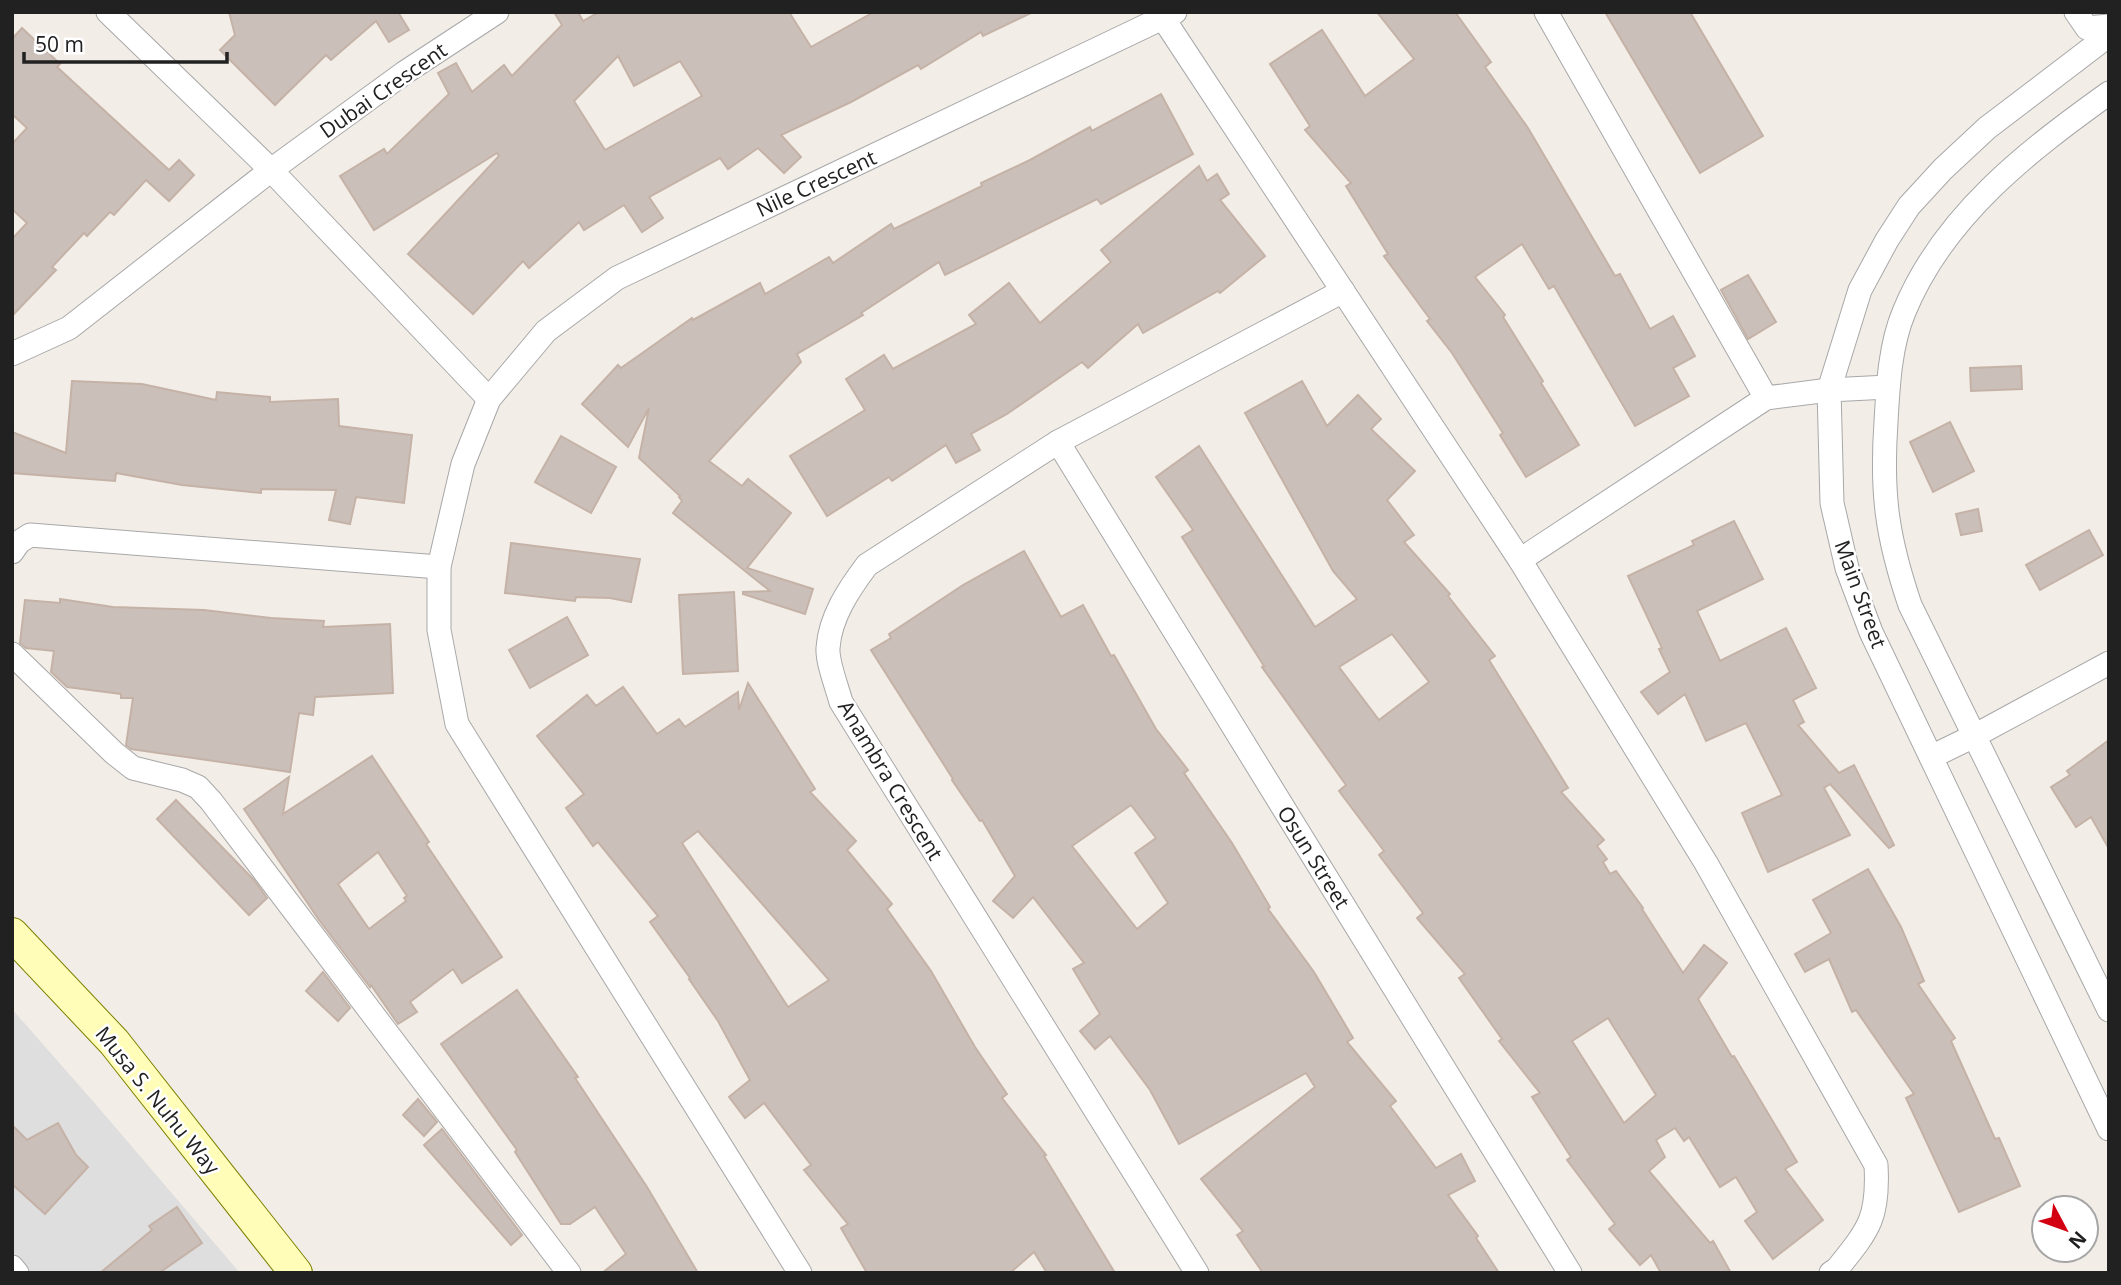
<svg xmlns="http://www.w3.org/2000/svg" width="2121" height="1285" viewBox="0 0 2121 1285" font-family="'Open Sans',sans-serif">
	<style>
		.residential { fill: #dfdede }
		.building { fill: #cbbfb9; stroke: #c5b2a7; stroke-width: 2; fill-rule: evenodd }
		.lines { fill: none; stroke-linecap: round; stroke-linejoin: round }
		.street-casing { stroke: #a8a8a8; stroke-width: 25 }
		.secondary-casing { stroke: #7b8000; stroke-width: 34 }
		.street { stroke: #fff; stroke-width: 23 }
		.secondary { stroke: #fffdb8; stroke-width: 32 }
		.labels { text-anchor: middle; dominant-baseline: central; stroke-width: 5; stroke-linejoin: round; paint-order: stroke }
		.street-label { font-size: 21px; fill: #212121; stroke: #fff }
	</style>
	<rect width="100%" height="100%" fill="#f2ede7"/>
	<!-- residential -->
	<polygon class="residential" points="12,1009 98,1107 240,1273 12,1273"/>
	<!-- building -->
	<g class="building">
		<polygon points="229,12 398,12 409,30 389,42 376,21 331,60 326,55 275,105 220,50 235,35"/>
		<path d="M 554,12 L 578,12 L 583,21 L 599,12 L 789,12 L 811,47 L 874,12 L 1033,12 L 983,36 L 981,32 L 921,69 L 918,65 L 851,102 L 781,135 L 801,157 L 784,173 L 758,148 L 728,169 L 720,158 L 649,197 L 663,218 L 642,232 L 624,205 L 584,230 L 579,222 L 529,268 L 523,261 L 473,314 L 408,254 L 499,156 L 497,153 L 374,230 L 340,176 L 384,149 L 387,154 L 449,94 L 438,73 L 456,63 L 472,92 L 504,65 L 512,76 L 562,25 ZM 618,56 L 634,86 L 680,61 L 702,96 L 605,150 L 574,101 Z"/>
		<polygon points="1377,12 1455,12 1491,62 1485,67 1528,128 1615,276 1620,274 1650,329 1673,316 1695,356 1673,368 1689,396 1635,426 1554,286 1549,289 1522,244 1475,277 1505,315 1503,317 1543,381 1541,383 1579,445 1526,477 1500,435 1503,433 1452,353 1427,321 1430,319 1384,256 1388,254 1346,186 1351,183 1305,130 1310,126 1270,64 1322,30 1365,96 1414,59"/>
		<polygon points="1605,12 1690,12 1763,136 1700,173"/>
		<polygon points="22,28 60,64 57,67 169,170 179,160 194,175 169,201 146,180 114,215 110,212 87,236 84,233 52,267 56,270 12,316 12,239 27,223 12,209 12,144 27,128 12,114 12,39"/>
		<polygon points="1161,94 1193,154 1101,204 1097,199 945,275 939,262 861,313 863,315 797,354 801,362 709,461 742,486 748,479 791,513 747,568 813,589 805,614 743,594 743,592 770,591 673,513 682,501 679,497 680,496 639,458 649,408 628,447 582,404 618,365 621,368 692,318 693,320 760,283 765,294 829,257 833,263 891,224 894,229 982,186 981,183 1030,160 1090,127 1092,131"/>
		<polygon points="1199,166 1207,181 1217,174 1229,194 1220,200 1265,256 1220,293 1218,291 1143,333 1138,324 1088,368 1082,362 1007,414 971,434 980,450 956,463 946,445 892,481 889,477 827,516 790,456 865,410 846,379 884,355 893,369 976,324 969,315 1009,283 1040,323 1111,262 1101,250"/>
		<polygon points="1748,275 1776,322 1748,339 1721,290"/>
		<polygon points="2021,366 2022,389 1971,391 1970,368"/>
		<polygon points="72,381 142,384 216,400 217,392 270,397 270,402 338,399 339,426 412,435 404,503 356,497 350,524 329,520 336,490 261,489 261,493 182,485 116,473 115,481 12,473 12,432 66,453"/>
		<path d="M 1302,381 L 1327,426 L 1358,395 L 1381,419 L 1371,429 L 1415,471 L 1387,500 L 1414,535 L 1404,542 L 1450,594 L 1448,596 L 1495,656 L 1489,660 L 1568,788 L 1561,792 L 1604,840 L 1597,846 L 1607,859 L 1603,862 L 1610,874 L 1616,871 L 1643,908 L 1642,909 L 1683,973 L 1704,945 L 1727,963 L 1698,999 L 1732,1057 L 1734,1056 L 1797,1162 L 1785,1169 L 1823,1220 L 1773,1259 L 1745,1221 L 1757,1212 L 1736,1177 L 1720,1187 L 1689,1137 L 1684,1141 L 1675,1128 L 1656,1140 L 1665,1157 L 1649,1171 L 1710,1243 L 1713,1241 L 1731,1273 L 1661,1273 L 1651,1255 L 1640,1265 L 1609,1229 L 1615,1224 L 1567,1160 L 1571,1157 L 1532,1097 L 1540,1093 L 1499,1041 L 1502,1039 L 1459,978 L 1465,974 L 1417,918 L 1423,913 L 1379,855 L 1384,851 L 1339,791 L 1346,785 L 1262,667 L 1264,666 L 1182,537 L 1193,530 L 1156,477 L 1199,446 L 1315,627 L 1357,599 L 1333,571 L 1245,413 ZM 1392,634 L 1429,682 L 1379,720 L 1339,667 ZM 1608,1018 L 1656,1095 L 1624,1123 L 1572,1041 Z"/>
		<polygon points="1950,422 1974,471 1933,492 1910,442"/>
		<polygon points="561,436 616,467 591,513 535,482"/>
		<polygon points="1978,509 1982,531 1961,535 1956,514"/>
		<polygon points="1734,521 1763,579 1697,611 1720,661 1786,628 1816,688 1793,700 1804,722 1798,725 1839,773 1854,765 1894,845 1889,848 1830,784 1824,788 1850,835 1768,872 1742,813 1782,795 1746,723 1706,741 1685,694 1658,714 1641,692 1670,672 1659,649 1662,648 1628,576 1694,545 1692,541"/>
		<polygon points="2089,530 2103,555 2040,590 2026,565"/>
		<polygon points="511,543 640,559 631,602 610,598 576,597 575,601 505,593"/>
		<path d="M 1024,551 L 1061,617 L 1083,605 L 1111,656 L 1114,655 L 1156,729 L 1188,770 L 1184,773 L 1232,843 L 1270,907 L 1268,909 L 1314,972 L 1353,1038 L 1347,1042 L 1396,1101 L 1390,1106 L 1436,1168 L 1461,1154 L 1475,1181 L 1448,1195 L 1478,1236 L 1476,1238 L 1499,1273 L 1263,1273 L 1237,1235 L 1243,1231 L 1201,1179 L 1315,1087 L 1306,1073 L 1179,1144 L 1150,1090 L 1110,1036 L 1095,1049 L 1080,1031 L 1100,1014 L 1073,969 L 1084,963 L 1033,897 L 1013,918 L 993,901 L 1015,876 L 982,820 L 980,821 L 952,780 L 953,779 L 871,650 L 891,638 L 889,634 L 963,585 ZM 1131,805 L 1156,838 L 1135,853 L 1168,903 L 1137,929 L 1072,846 Z"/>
		<polygon points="734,592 738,671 683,674 679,595"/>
		<polygon points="60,599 113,607 204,610 271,618 324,621 323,627 390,624 393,693 315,697 313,715 299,713 290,772 131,749 126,745 133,698 121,698 121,694 67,687 51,672 54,651 26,648 20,643 25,600 60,603"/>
		<polygon points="567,617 588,655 530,688 509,650"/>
		<path d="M 748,683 L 815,789 L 810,792 L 856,841 L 847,850 L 892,904 L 887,909 L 931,971 L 975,1047 L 1007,1094 L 1002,1098 L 1046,1155 L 1044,1156 L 1115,1273 L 1047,1273 L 1034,1252 L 1010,1273 L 867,1273 L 841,1228 L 848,1224 L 804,1170 L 811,1165 L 764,1103 L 745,1118 L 729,1097 L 750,1080 L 718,1021 L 689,979 L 690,978 L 650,922 L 658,916 L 598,842 L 593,846 L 566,808 L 584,794 L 537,736 L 587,695 L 596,706 L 623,687 L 657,734 L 679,719 L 685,727 L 738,692 L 739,710 ZM 698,831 L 829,980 L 788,1007 L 682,843 Z"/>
		<polygon points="2109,740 2109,849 2091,817 2076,827 2051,787 2070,775 2067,771"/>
		<path d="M 372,756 L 429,842 L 426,844 L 502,957 L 462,983 L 453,969 L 410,1002 L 417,1012 L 398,1024 L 371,985 L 370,987 L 319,920 L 244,809 L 289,777 L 283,814 ZM 378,852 L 407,896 L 404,898 L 406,901 L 369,929 L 338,884 Z"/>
		<polygon points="176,800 254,880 267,898 249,915 157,819"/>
		<polygon points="1868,869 1901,927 1924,981 1918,984 1955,1038 1951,1041 1995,1139 1999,1138 2020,1186 1959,1212 1906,1098 1914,1094 1856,1010 1852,1012 1829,959 1805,972 1795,954 1831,933 1813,900"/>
		<polygon points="323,972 350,1008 338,1021 306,991"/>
		<polygon points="517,990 578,1077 575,1078 647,1187 698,1273 602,1273 626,1254 595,1207 570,1224 561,1224 515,1152 517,1150 441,1044"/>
		<polygon points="418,1099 437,1122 424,1136 403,1115"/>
		<polygon points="58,1123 76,1155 88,1167 45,1214 12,1184 12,1125 27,1140"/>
		<polygon points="442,1129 522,1235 511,1245 424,1145"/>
		<polygon points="177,1207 202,1243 159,1273 100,1273 152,1230 149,1226"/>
	</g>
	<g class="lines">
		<!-- street casing -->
		<g class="street-casing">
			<g id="street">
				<polyline points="108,12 271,170 489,399"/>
				<polyline points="1546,12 1766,398"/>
				<polyline points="2076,12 2087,28 2109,26"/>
				<path d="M 1163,18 L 1520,560 L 1706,863 L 1876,1165 C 1879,1218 1869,1229 1837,1269 L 1831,1273"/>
				<polyline points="2109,35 1987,128 1943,169 1909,206 1887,240 1860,290 1829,390 1832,503 1847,568 1871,632 2109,1129"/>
				<path d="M 2109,93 C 2028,151 1943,216 1904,312 C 1890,345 1888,386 1886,422 C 1881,494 1887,537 1910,605 L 2109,1010"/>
				<polyline points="12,354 69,328 271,170 404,73 497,12"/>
				<polyline points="1058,442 1570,1273"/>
				<polyline points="12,552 19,542 30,535 439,567"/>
				<polyline points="1520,560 1766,398 1829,390 1888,387"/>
				<polyline points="12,654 114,753 133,768 182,780 198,787 211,801 569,1273"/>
				<polyline points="1931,757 1974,736 2109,663"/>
				<polyline points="12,1267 17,1273"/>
				<polyline points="800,1273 457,724 439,630 439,567 463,464 489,399 546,331 617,278 1175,12"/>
				<path d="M 1197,1273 L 841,702 C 837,687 827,662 828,648 C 830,617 849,589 867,565 L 1058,442 L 1343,291"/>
			</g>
		</g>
		<!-- secondary casing -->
		<g class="secondary-casing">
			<polyline id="secondary" points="12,934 114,1042 296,1273"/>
		</g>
		<!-- street -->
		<use href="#street" class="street"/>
		<!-- secondary -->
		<use href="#secondary" class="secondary"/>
	</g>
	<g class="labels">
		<!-- street labels -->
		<g class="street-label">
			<text transform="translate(383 90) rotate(-35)">Dubai Crescent</text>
			<text transform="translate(816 183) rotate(-25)">Nile Crescent</text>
			<text transform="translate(1861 594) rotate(70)">Main Street</text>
			<text transform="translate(891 780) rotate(59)">Anambra Crescent</text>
			<text transform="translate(1314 857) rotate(58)">Osun Street</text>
			<text transform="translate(158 1100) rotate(51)">Musa S. Nuhu Way</text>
		</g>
	</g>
	<!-- border -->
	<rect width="2121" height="1285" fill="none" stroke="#212121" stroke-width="28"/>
	<!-- north arrow -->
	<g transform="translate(2065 1229) rotate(131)"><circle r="33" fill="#ffffff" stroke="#a6a6a6" stroke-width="2"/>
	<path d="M0-5L12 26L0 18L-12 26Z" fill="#d20010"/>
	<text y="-10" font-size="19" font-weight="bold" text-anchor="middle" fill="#212121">N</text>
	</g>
	<!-- scale -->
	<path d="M24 52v10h203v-10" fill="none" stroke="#212121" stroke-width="3.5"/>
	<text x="35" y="52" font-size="21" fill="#212121" stroke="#ffffff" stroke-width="5" paint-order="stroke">50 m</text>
</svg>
